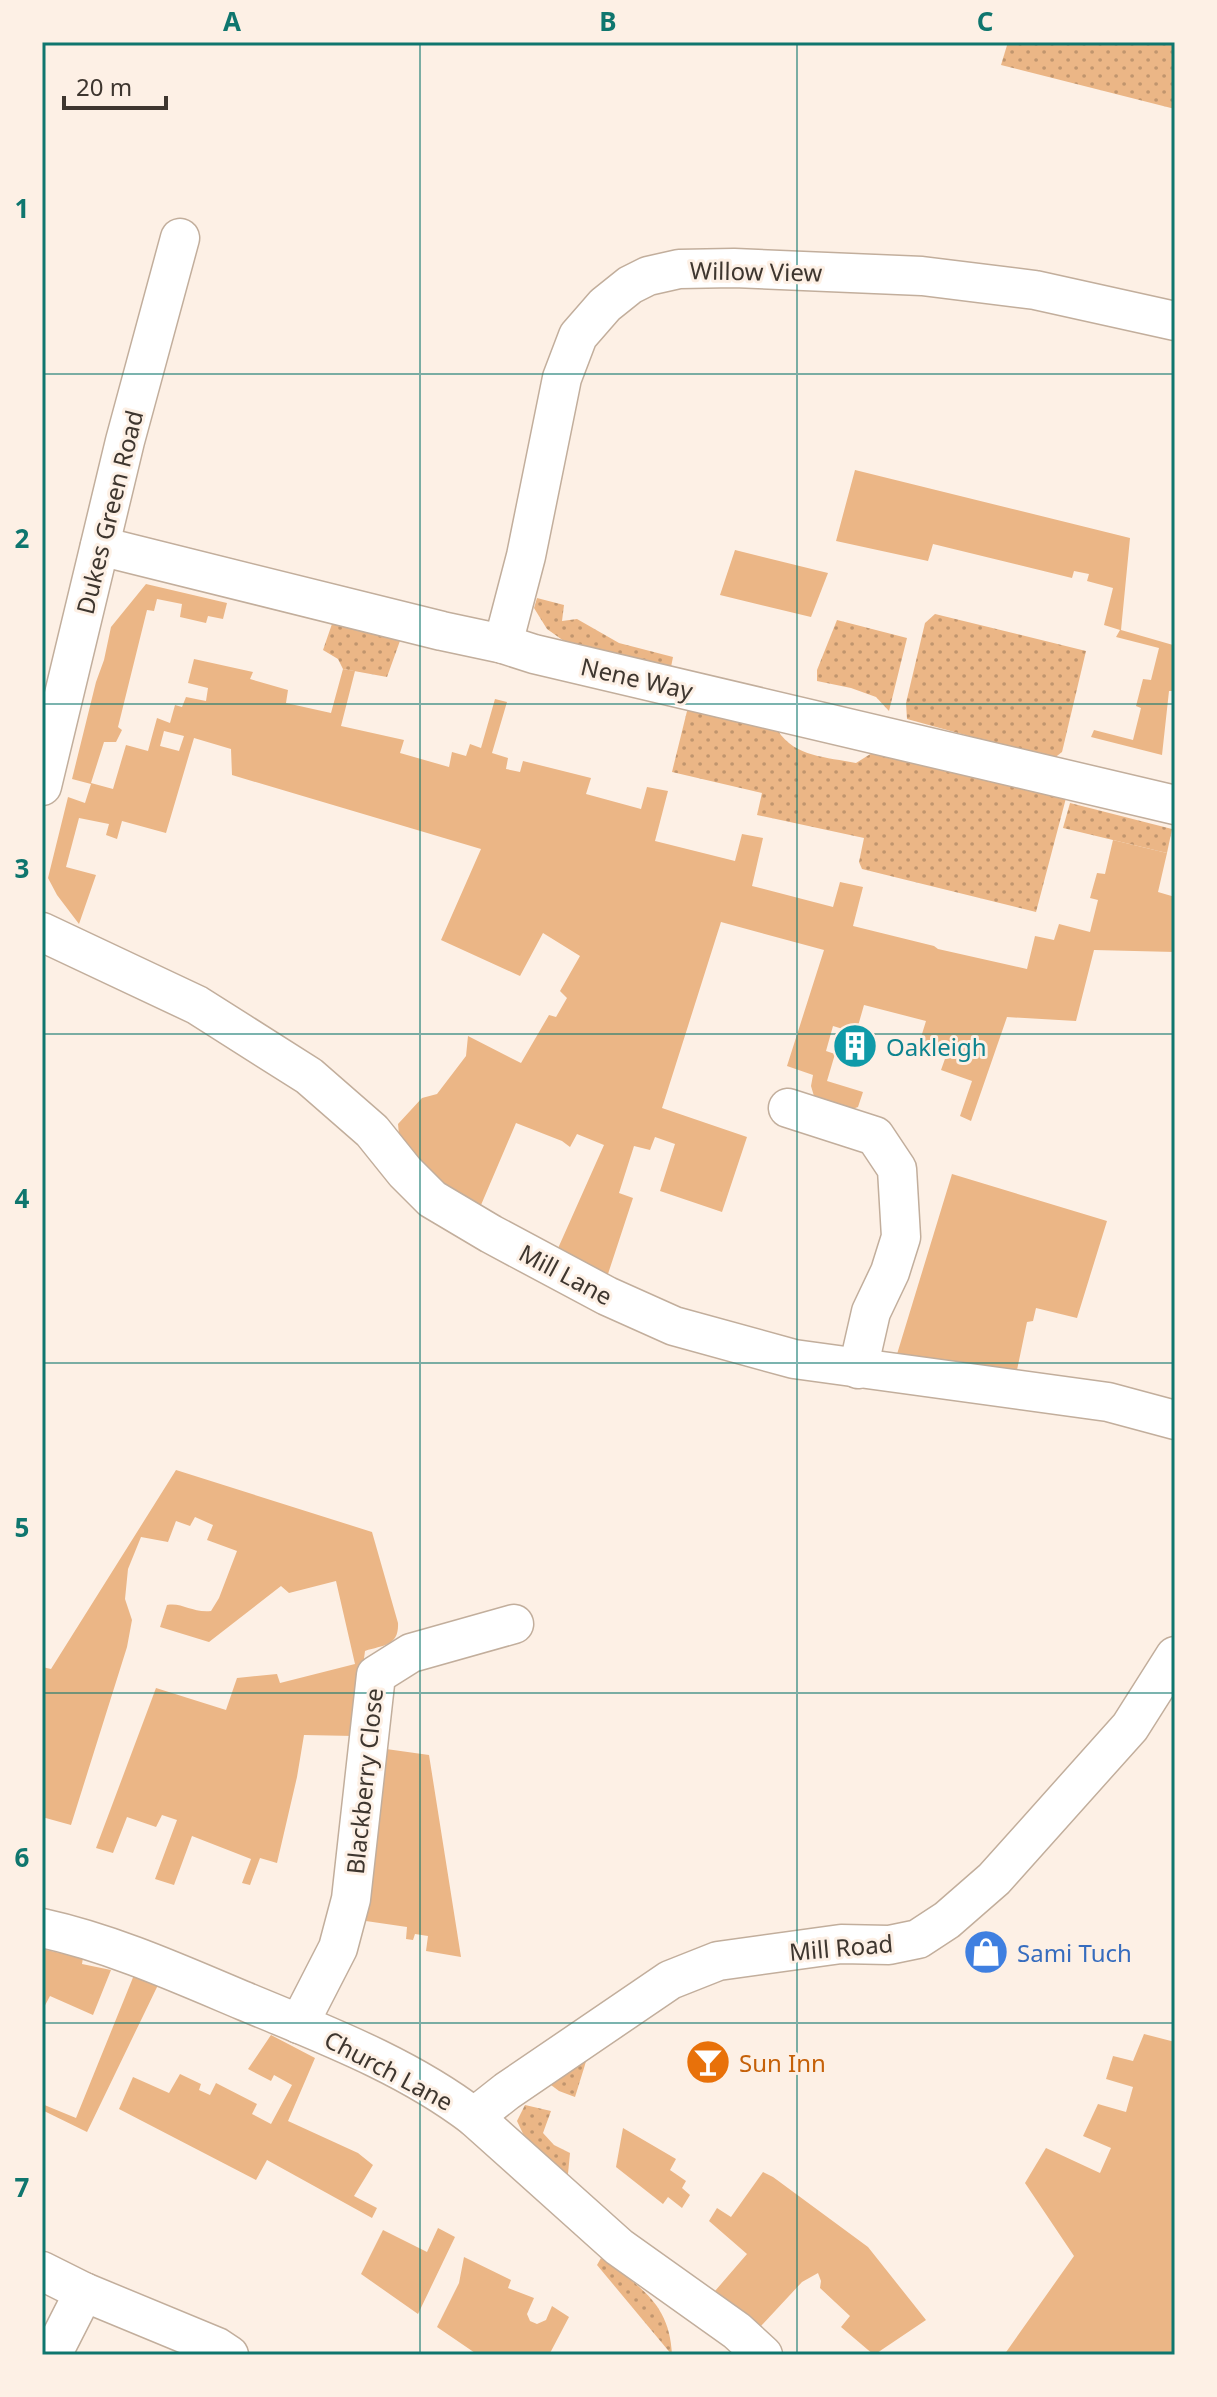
<svg xmlns="http://www.w3.org/2000/svg" width="1217" height="2397" viewBox="0 0 1217 2397" font-family="'Noto Sans',sans-serif">
	<style>
		.grass { fill: url(#grass-dots) }
		.garden { fill: #ebb686; fill-rule: evenodd }
		.lines { fill: none; stroke-linecap: round; stroke-linejoin: round }
		.minor-casing { stroke: #c2ae9c; stroke-width: 41 }
		.minor { stroke: #fff; stroke-width: 38 }
		.grid { fill: none; stroke: #0f766e; stroke-width: 2; stroke-opacity: 0.55 }
		.labels { text-anchor: middle; dominant-baseline: central; stroke-width: 6; stroke-linejoin: round; paint-order: stroke }
		.street-label { font-size: 24px; fill: #3e362f; stroke: #fdf0e5 }
		.culture-label { font-size: 24px; fill: #0d838f; stroke: #fdf0e5; text-anchor: start }
		.shop-label { font-size: 24px; fill: #366cbe; stroke: #fdf0e5; text-anchor: start }
		.food-label { font-size: 24px; fill: #c56008; stroke: #fdf0e5; text-anchor: start }
		.neatline { fill: none; stroke: #0f766e; stroke-width: 3 }
		.grid-label { font-size: 26px; text-anchor: middle; font-weight: bold; fill: #0f766e }
	</style>
	<defs>
		<pattern id="grass-dots" width="8" height="8" patternUnits="userSpaceOnUse" patternTransform="scale(2)"><rect width="8" height="8" fill="#ebb686"/><path d="M2 2h.1M6 6h.1" fill="none" stroke="#c0956e" stroke-width="1.8" stroke-linecap="round"/></pattern>
	</defs>
	<rect width="100%" height="100%" fill="#fdf0e5"/>
	<!-- grass -->
	<g class="grass">
		<polygon points="1008,42 1175,42 1175,109 1001,65"/>
		<polygon points="537,598 564,605 562,621 577,619 619,643 673,657 671,667 571,646 547,629 534,608"/>
		<polygon points="935,614 1086,651 1062,752 1053,759 907,719 906,703 925,623"/>
		<polygon points="837,620 907,638 889,711 876,697 851,688 817,681 817,670"/>
		<polygon points="333,621 401,638 387,677 343,669 338,659 323,650"/>
		<path d="M 688,707 L 778,731 C 795,757 827,757 856,763 L 872,753 L 1066,798 L 1036,912 L 862,869 L 859,862 L 864,838 L 757,815 L 762,793 L 672,772 Z"/>
		<polygon points="1070,803 1172,829 1167,853 1063,828"/>
		<polygon points="588,2055 575,2097 559,2091 547,2082"/>
		<polygon points="525,2105 551,2111 543,2133 554,2145 570,2153 567,2184 526,2140 517,2121"/>
		<path d="M 601,2258 C 639,2286 670,2303 672,2355 L 597,2265 Z"/>
	</g>
	<!-- garden -->
	<g class="garden">
		<polygon points="855,470 1130,538 1121,630 1173,645 1175,629 1175,691 1169,691 1162,755 1091,737 1094,730 1133,740 1141,708 1136,706 1143,679 1151,680 1159,648 1116,637 1120,630 1104,625 1113,588 1087,581 1089,574 1074,571 1072,578 933,544 928,561 836,541"/>
		<polygon points="735,550 828,573 811,617 720,595"/>
		<path d="M 146,584 L 227,603 L 223,619 L 208,616 L 206,623 L 180,617 L 182,604 L 157,599 L 154,611 L 147,610 L 118,727 L 122,730 L 116,742 L 104,742 L 91,783 L 113,789 L 126,745 L 148,751 L 157,718 L 170,723 L 175,705 L 182,707 L 186,697 L 206,701 L 208,688 L 188,683 L 194,659 L 253,672 L 250,679 L 288,690 L 286,703 L 331,713 L 343,669 L 355,671 L 341,726 L 404,740 L 400,753 L 449,767 L 452,752 L 466,756 L 470,744 L 481,748 L 495,699 L 507,702 L 492,753 L 508,758 L 506,769 L 520,772 L 523,761 L 591,778 L 586,794 L 641,809 L 647,787 L 668,791 L 655,841 L 735,861 L 742,834 L 763,838 L 752,886 L 833,907 L 840,882 L 863,887 L 853,926 L 934,946 L 938,949 L 1027,969 L 1035,936 L 1054,940 L 1059,924 L 1090,932 L 1098,900 L 1090,898 L 1097,873 L 1105,874 L 1113,840 L 1167,853 L 1158,892 L 1175,897 L 1175,952 L 1094,950 L 1076,1021 L 1007,1017 L 971,1121 L 960,1116 L 972,1081 L 941,1070 L 946,1056 L 918,1047 L 926,1021 L 864,1005 L 856,1033 L 833,1026 L 826,1051 L 835,1054 L 827,1081 L 863,1092 L 858,1107 L 842,1113 L 816,1103 L 811,1086 L 813,1075 L 787,1066 L 824,950 L 721,922 L 662,1108 L 747,1137 L 722,1212 L 660,1191 L 675,1144 L 655,1137 L 650,1150 L 634,1146 L 619,1193 L 633,1198 L 607,1277 L 555,1255 L 604,1145 L 577,1134 L 570,1147 L 562,1141 L 516,1123 L 478,1212 L 438,1184 L 399,1135 L 398,1124 L 422,1098 L 437,1094 L 466,1056 L 468,1036 L 521,1063 L 549,1015 L 556,1017 L 567,998 L 560,991 L 580,956 L 543,933 L 520,976 L 441,940 L 481,849 L 232,775 L 231,749 L 194,738 L 166,833 L 122,821 L 117,839 L 106,835 L 109,824 L 79,818 L 66,867 L 96,875 L 79,924 L 57,895 L 48,878 L 68,797 L 85,803 L 91,784 L 72,779 L 96,682 L 104,660 L 111,627 ZM 164,731 L 184,736 L 179,751 L 160,746 Z"/>
		<polygon points="952,1174 1107,1221 1077,1318 1036,1308 1033,1321 1027,1322 1017,1370 1050,1375 894,1364"/>
		<path d="M 176,1470 L 372,1532 L 398,1623 C 399,1646 384,1645 365,1651 L 354,1736 L 304,1735 L 297,1777 L 277,1863 L 260,1858 L 250,1885 L 242,1883 L 251,1859 L 192,1836 L 174,1885 L 155,1879 L 177,1820 L 162,1815 L 156,1827 L 127,1817 L 113,1853 L 96,1848 L 156,1688 L 226,1710 L 237,1678 L 277,1674 L 280,1683 L 355,1664 L 336,1581 L 289,1593 L 281,1586 L 209,1642 L 160,1627 L 167,1605 C 182,1602 192,1613 211,1611 L 219,1598 L 237,1551 L 207,1540 L 213,1525 L 195,1517 L 190,1526 L 176,1521 L 168,1542 L 141,1537 L 128,1569 L 125,1599 L 132,1620 L 127,1647 L 71,1825 L 42,1817 L 42,1667 L 51,1669 Z"/>
		<polygon points="379,1748 429,1755 461,1957 426,1951 428,1936 415,1934 413,1940 406,1939 407,1927 359,1920"/>
		<polygon points="42,1949 83,1958 82,1964 111,1970 93,2015 50,1996 42,2011"/>
		<polygon points="134,1975 158,1985 87,2132 42,2110 42,2104 76,2118"/>
		<polygon points="1144,2034 1175,2042 1175,2355 1004,2355 1074,2256 1025,2183 1046,2148 1100,2173 1111,2148 1083,2136 1098,2104 1126,2112 1133,2087 1106,2079 1113,2056 1133,2061"/>
		<polygon points="271,2035 315,2058 288,2121 358,2153 373,2165 354,2196 377,2208 372,2218 267,2160 256,2180 119,2109 133,2077 169,2093 180,2074 201,2084 199,2090 210,2095 216,2083 257,2104 252,2114 271,2124 292,2085 274,2075 271,2081 248,2069"/>
		<polygon points="623,2128 676,2159 670,2170 686,2181 682,2188 690,2195 682,2208 668,2197 663,2204 616,2167"/>
		<polygon points="763,2172 773,2177 868,2247 926,2320 874,2355 841,2327 850,2316 820,2288 821,2281 818,2273 802,2282 761,2326 715,2291 747,2254 709,2221 717,2208 731,2217"/>
		<polygon points="438,2228 455,2237 418,2314 361,2274 383,2230 427,2252"/>
		<polygon points="464,2257 511,2280 508,2288 534,2298 527,2314 530,2321 537,2324 546,2320 552,2306 569,2317 549,2355 478,2355 437,2327 459,2283"/>
	</g>
	<g class="lines">
		<!-- minor casing -->
		<g class="minor-casing">
			<g id="minor">
				<polyline points="100,546 442,631 503,644 534,654 1175,805"/>
				<polyline points="503,644 526,556 562,378 578,336 605,305 630,285 648,276 679,269 734,268 922,276 1035,290 1175,321"/>
				<polyline points="42,786 125,441 180,238"/>
				<polyline points="42,932 197,1005 309,1076 372,1131 405,1172 432,1199 491,1234 607,1296 674,1326 794,1359 1108,1402 1175,1420"/>
				<polyline points="788,1108 875,1136 897,1169 901,1237 890,1272 871,1312 858,1369"/>
				<path d="M 42,1928 C 111,1943 180,1974 244,2001 C 323,2034 406,2065 474,2117 L 619,2247 L 737,2331 L 763,2355"/>
				<polyline points="299,2024 338,1948 351,1899 376,1675 411,1653 514,1624"/>
				<polyline points="474,2117 507,2091 670,1980 718,1961 841,1944 889,1945 918,1939 947,1920 994,1879 1130,1727 1175,1656"/>
				<polyline points="42,2271 84,2292 217,2347 229,2355"/>
				<polyline points="54,2351 84,2292"/>
			</g>
		</g>
		<!-- minor -->
		<use href="#minor" class="minor"/>
	</g>
	<!-- grid -->
	<path class="grid" d="M 420,42 L 420,2355M 797,42 L 797,2355M 42,374 L 1175,374M 42,704 L 1175,704M 42,1034 L 1175,1034M 42,1363 L 1175,1363M 42,1693 L 1175,1693M 42,2023 L 1175,2023"/>
	<!-- icons -->
	<defs>
		<g id="building-disc" transform="scale(2.3)"><circle r="9.5" fill="#0f9aa8" stroke="#fdf0e5"/><path d="M-4-6H4V6H1V3H-1V6H-4ZM-2.5-4.3h1.7v1.8h-1.7ZM.8-4.3h1.7v1.8H.8ZM-2.5-1h1.7V.8h-1.7ZM.8-1h1.7V.8H.8Z" fill="#fff"/></g>
		<g id="shop-disc" transform="scale(2.3)"><circle r="9.5" fill="#3f7fe0" stroke="#fdf0e5"/><path d="M-5-2.5h2.3a2.7 3.5 0 0 1 5.4 0H5L5.5 6h-11ZM-1.5-2.5h3a1.5 2.3 0 0 0-3 0Z" fill="#fff"/></g>
		<g id="bar-disc" transform="scale(2.3)"><circle r="9.5" fill="#e8710a" stroke="#fdf0e5"/><path d="M-6-5H6L.8 .8V4.5H3.5V6h-7V4.5H-.8V.8Z" fill="#fff"/></g>
	</defs>
	<g fill-rule="evenodd">
		<use href="#building-disc" x="855" y="1046"/>
		<use href="#shop-disc" x="986" y="1952"/>
		<use href="#bar-disc" x="708" y="2062"/>
	</g>
	<g class="labels">
		<!-- street labels -->
		<g class="street-label">
			<text transform="translate(756 271) rotate(1)">Willow View</text>
			<text transform="translate(109 512) rotate(-76)">Dukes Green Road</text>
			<text transform="translate(637 678) rotate(13)">Nene Way</text>
			<text transform="translate(566 1274) rotate(28)">Mill Lane</text>
			<text transform="translate(364 1781) rotate(-84)">Blackberry Close</text>
			<text transform="translate(841 1947) rotate(-5)">Mill Road</text>
			<text transform="translate(389 2070) rotate(28)">Church Lane</text>
		</g>
		<!-- culture labels -->
		<g class="culture-label">
			<text x="886" y="1046">Oakleigh</text>
		</g>
		<!-- shop labels -->
		<g class="shop-label">
			<text x="1017" y="1952">Sami Tuch</text>
		</g>
		<!-- food labels -->
		<g class="food-label">
			<text x="739" y="2062">Sun Inn</text>
		</g>
	</g>
	<!-- border -->
	<rect width="1217" height="2397" fill="none" stroke="#fdf0e5" stroke-width="88"/>
	<!-- scale -->
	<path d="M64 96v12h102v-12" fill="none" stroke="#3e362f" stroke-width="4"/>
	<text x="76" y="96" font-size="24" fill="#3e362f" stroke="#fdf0e5" stroke-width="6" paint-order="stroke">20 m</text>
	<rect x="44" y="44" width="1129" height="2309" class="neatline"/>
	<g class="grid-label">
		<text x="232" y="31">A</text>
		<text x="608" y="31">B</text>
		<text x="985" y="31">C</text>
		<text x="22" y="218">1</text>
		<text x="22" y="548">2</text>
		<text x="22" y="878">3</text>
		<text x="22" y="1208">4</text>
		<text x="22" y="1537">5</text>
		<text x="22" y="1867">6</text>
		<text x="22" y="2197">7</text>
	</g>
</svg>
